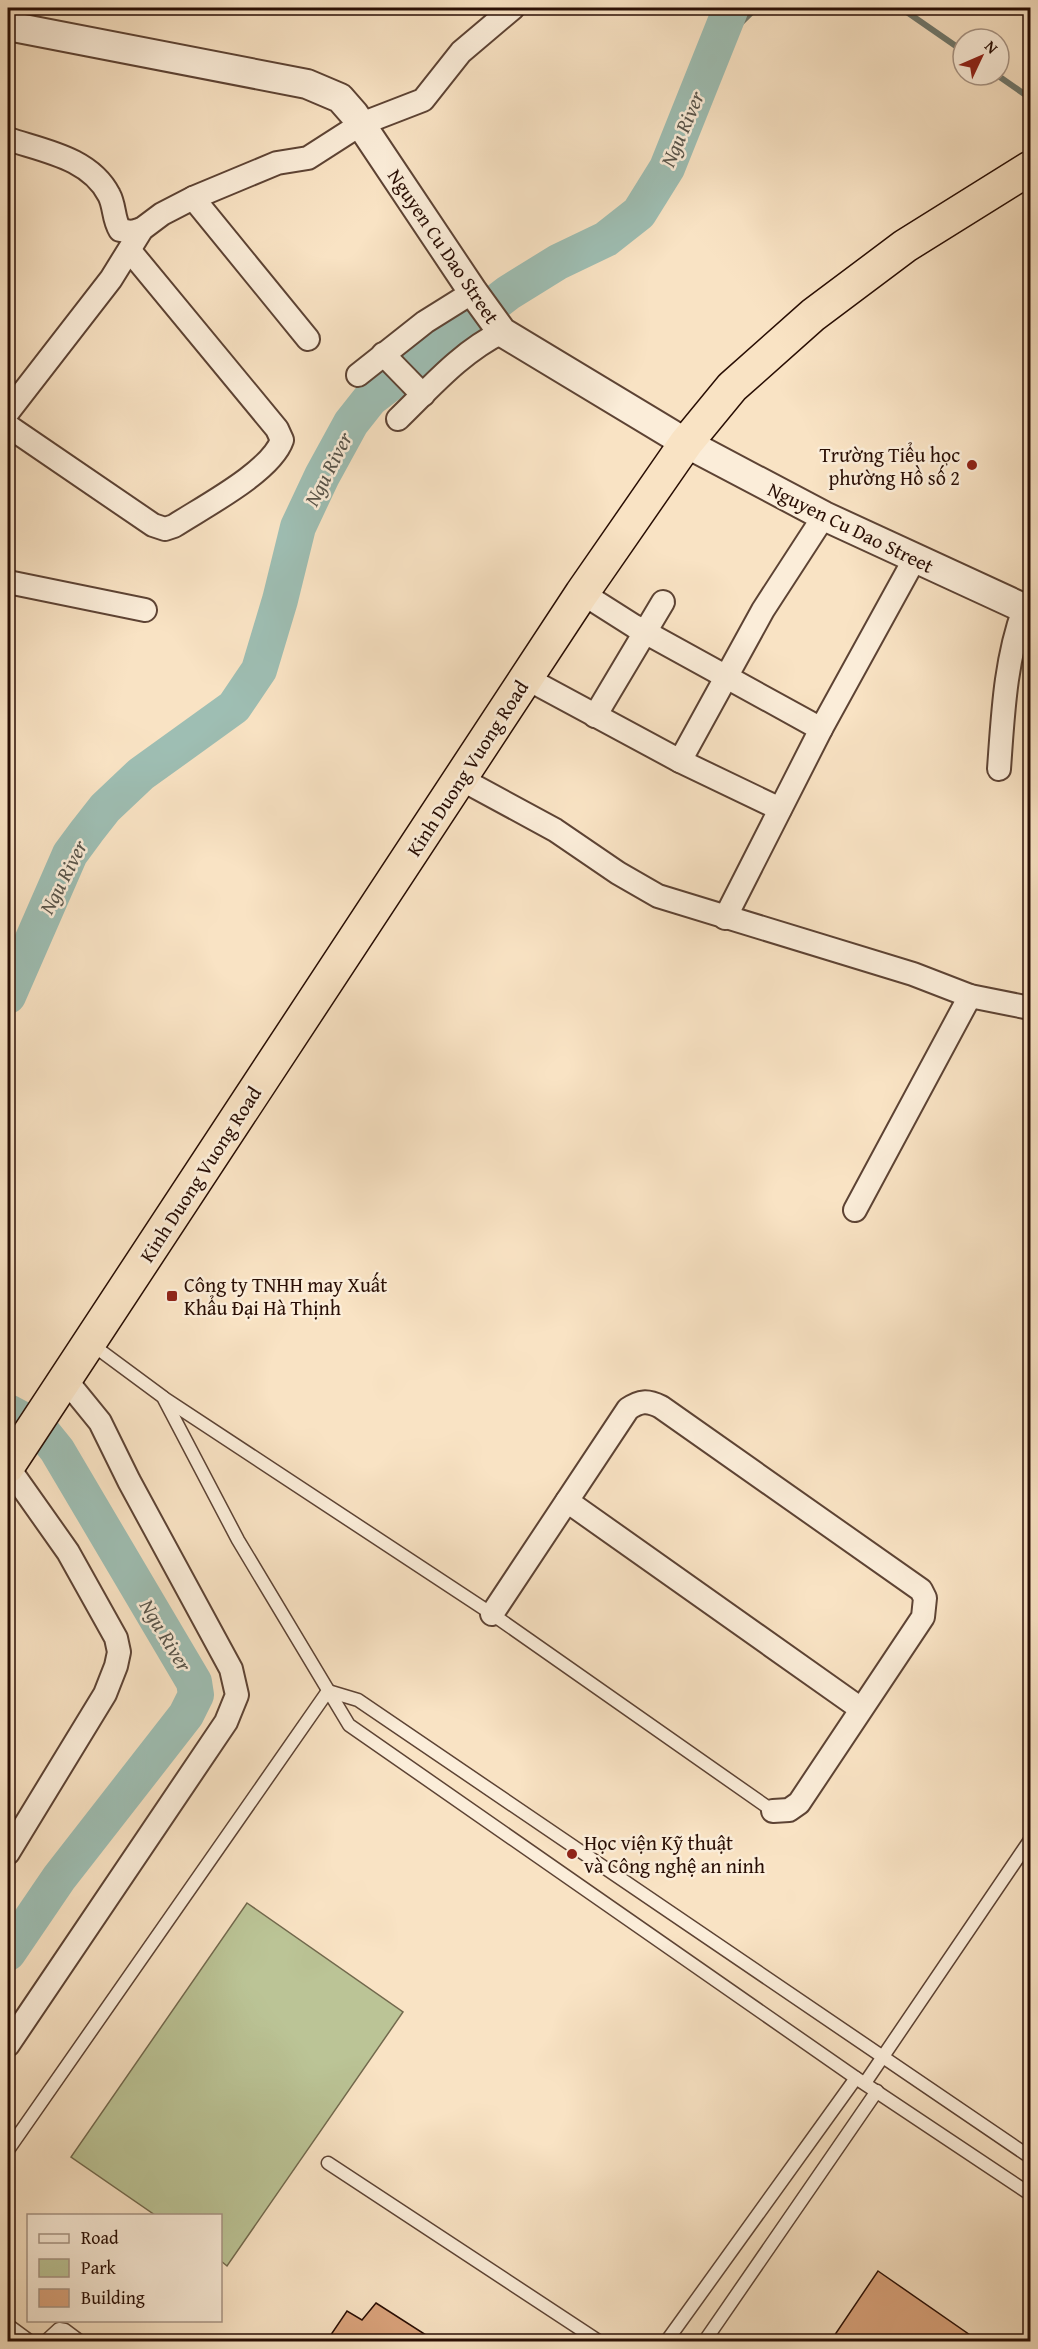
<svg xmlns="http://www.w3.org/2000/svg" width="1038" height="2349" viewBox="0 0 1038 2349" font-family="'Gentium Book Plus',serif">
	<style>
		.green { fill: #bbc496; stroke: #72694d; stroke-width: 1.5 }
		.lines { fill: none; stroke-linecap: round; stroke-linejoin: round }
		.stream { stroke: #6f786d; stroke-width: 6 }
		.river { stroke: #9ebeb3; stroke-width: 36 }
		.building { fill: #dba47d; stroke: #290e04; stroke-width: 1.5 }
		.service-casing { stroke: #5d4334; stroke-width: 15 }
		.minor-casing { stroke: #5d4334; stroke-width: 26 }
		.tertiary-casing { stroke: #5d4334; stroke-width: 32 }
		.trunk-casing { stroke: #290e04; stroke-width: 36 }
		.service { stroke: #fbedd9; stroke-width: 12 }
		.minor { stroke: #fbedd9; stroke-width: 22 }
		.tertiary { stroke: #fbedd9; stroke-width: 28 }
		.trunk { stroke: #f9e3c4; stroke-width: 33 }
		.poi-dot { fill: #8f2418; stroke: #fbedd9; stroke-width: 2 }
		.labels { text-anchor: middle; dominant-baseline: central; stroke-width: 5; stroke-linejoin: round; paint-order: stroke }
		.street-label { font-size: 20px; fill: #290e04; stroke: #fbedd9 }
		.poi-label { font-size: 20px; fill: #290e04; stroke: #fbedd9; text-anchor: start }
		.water-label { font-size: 21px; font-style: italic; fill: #58544a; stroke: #fbedd9 }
	</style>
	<rect width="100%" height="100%" fill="#f9e3c4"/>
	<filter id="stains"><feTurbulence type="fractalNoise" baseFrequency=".00333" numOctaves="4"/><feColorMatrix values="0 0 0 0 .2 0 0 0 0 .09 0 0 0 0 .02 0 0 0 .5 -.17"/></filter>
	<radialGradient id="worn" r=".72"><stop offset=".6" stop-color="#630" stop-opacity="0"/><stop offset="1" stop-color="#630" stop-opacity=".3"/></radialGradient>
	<!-- green -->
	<polygon class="green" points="247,1903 403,2012 227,2266 221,2261 220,2216 155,2215 71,2157"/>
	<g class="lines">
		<!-- stream -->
		<g class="stream">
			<polyline points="901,8 963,51"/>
			<polyline points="714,49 756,8"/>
			<polyline points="997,75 1030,98"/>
		</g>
		<!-- river -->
		<g class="river">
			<polyline points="8,996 70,854 87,831 105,808 141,774 234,707 259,670 280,600 298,527 322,476 351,423 370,399 508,293 558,262 606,239 639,213 667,168 731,8"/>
			<polyline points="8,1412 40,1429 57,1450 194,1682 196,1695 186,1715 59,1878 8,1953"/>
		</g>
	</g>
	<!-- building -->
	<g class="building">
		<polygon points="878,2271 970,2335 966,2342 830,2342"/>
		<polygon points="376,2303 437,2342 326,2342 347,2311 362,2320"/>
	</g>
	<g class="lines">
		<!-- service casing -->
		<g class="service-casing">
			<g id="service">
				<polyline points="90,1343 163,1397 238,1540 349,1725 856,2078 1030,2194"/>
				<polyline points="164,1398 492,1614 773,1811"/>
				<polyline points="865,2083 1030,1840"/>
				<polyline points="8,2150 328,1691 358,1700 1030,2157"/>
				<polyline points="328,2163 600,2342"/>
				<polyline points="8,2325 31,2342"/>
				<polyline points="45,2342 59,2329 65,2330 81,2342"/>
				<polyline points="666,2342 856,2078"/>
				<polyline points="704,2342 877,2091"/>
			</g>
		</g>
		<!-- minor casing -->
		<g class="minor-casing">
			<g id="minor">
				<path d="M 8,139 C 44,151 90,158 109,195 C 115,206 113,219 120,230 L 132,232 L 142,229"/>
				<polyline points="193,198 308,339"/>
				<polyline points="383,354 423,395"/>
				<polyline points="358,375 425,322 473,292"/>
				<polyline points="8,412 111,279 142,229 162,214 193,198 277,163 308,158 361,124 423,100 461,52 513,8"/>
				<path d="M 398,419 C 431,387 461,352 502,332"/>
				<path d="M 8,426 L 153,525 L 165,529 L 174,526 C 203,507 271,472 282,440 L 277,429 L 130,251"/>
				<polyline points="8,582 145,610"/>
				<polyline points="582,593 634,626 821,729"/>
				<polyline points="526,678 680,761 763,610 824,516"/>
				<polyline points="595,716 663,602"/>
				<polyline points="680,761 780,809"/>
				<path d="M 999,769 C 1003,714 1005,661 1024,609"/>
				<polyline points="461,779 555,830 618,873 658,896 913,974 970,996 1030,1008"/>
				<polyline points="725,918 821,729 914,560"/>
				<polyline points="855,1210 970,996"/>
				<polyline points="8,1467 68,1552 116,1638 119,1652 116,1666 105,1694 8,1853"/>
				<polyline points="567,1501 861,1709"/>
				<path d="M 492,1614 L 628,1409 C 640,1401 647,1400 661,1407 L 921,1590 L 925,1598 L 923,1617 L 799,1803 L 789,1810 L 773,1811"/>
				<polyline points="8,2045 226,1722 237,1695 231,1669 129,1481 100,1422 65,1379"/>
			</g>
		</g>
		<!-- tertiary casing -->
		<g class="tertiary-casing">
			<polyline id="tertiary" points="8,26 307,84 340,98 354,114 473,292 502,332 686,443 824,516 1030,611"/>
		</g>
		<!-- trunk casing -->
		<g class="trunk-casing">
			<polyline id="trunk" points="8,1466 582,593 686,443 732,387 813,315 905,246 1030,168"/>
		</g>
		<!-- service -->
		<use href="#service" class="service"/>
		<!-- minor -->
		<use href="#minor" class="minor"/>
		<!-- tertiary -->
		<use href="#tertiary" class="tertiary"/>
		<!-- trunk -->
		<use href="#trunk" class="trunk"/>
	</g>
	<!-- markers -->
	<g class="poi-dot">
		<circle cx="972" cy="465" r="6"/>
		<rect x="166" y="1290" width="12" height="12" rx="3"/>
		<circle cx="572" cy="1854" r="6"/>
	</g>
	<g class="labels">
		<!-- street labels -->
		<g class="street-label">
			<text transform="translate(444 246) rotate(56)">Nguyen Cu Dao Street</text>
			<text transform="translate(851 527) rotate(26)">Nguyen Cu Dao Street</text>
			<text transform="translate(467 768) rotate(-57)">Kinh Duong Vuong Road</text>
			<text transform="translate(200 1174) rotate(-57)">Kinh Duong Vuong Road</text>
		</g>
		<!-- poi labels -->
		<g class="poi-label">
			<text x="960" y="454" text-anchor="end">Trường Tiểu học<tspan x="960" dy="23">phường Hồ số 2</tspan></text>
			<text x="184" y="1284">Công ty TNHH may Xuất<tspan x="184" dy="23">Khẩu Đại Hà Thịnh</tspan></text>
			<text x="584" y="1842">Học viện Kỹ thuật<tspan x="584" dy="23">và Công nghệ an ninh</tspan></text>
		</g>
		<!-- water labels -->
		<g class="water-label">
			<text transform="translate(682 129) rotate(-67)">Ngu River</text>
			<text transform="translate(328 469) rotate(-63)">Ngu River</text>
			<text transform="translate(63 877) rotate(-63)">Ngu River</text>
			<text transform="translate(166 1635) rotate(59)">Ngu River</text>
		</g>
	</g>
	<!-- margin -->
	<rect width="1038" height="2349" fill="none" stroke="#f9e3c4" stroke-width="30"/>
	<rect x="9" y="9" width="1020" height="2331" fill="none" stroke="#290e04" stroke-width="3"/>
	<rect x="15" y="15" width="1008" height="2319" fill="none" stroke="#290e04" stroke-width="1.5"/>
	<!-- legend -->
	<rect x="27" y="2214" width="195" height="108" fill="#fbedd9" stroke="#a79484" stroke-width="1.5"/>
	<rect x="39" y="2234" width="30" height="9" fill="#fbedd9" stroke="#a79484" stroke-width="1.5"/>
	<text x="81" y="2244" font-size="18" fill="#290e04">Road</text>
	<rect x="39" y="2259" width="30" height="18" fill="#bbc496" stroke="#a79484" stroke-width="1.5"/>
	<text x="81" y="2274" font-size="18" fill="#290e04">Park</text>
	<rect x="39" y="2289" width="30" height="18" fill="#dba47d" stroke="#a79484" stroke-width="1.5"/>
	<text x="81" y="2304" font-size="18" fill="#290e04">Building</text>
	<!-- north arrow -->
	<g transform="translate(981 57) rotate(46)"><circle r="28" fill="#fbedd9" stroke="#a79484" stroke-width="1.5"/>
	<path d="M0-4.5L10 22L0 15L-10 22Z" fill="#8f2418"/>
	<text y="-9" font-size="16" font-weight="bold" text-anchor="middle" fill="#290e04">N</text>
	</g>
	<rect width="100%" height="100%" filter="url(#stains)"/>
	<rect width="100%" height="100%" fill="url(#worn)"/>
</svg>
